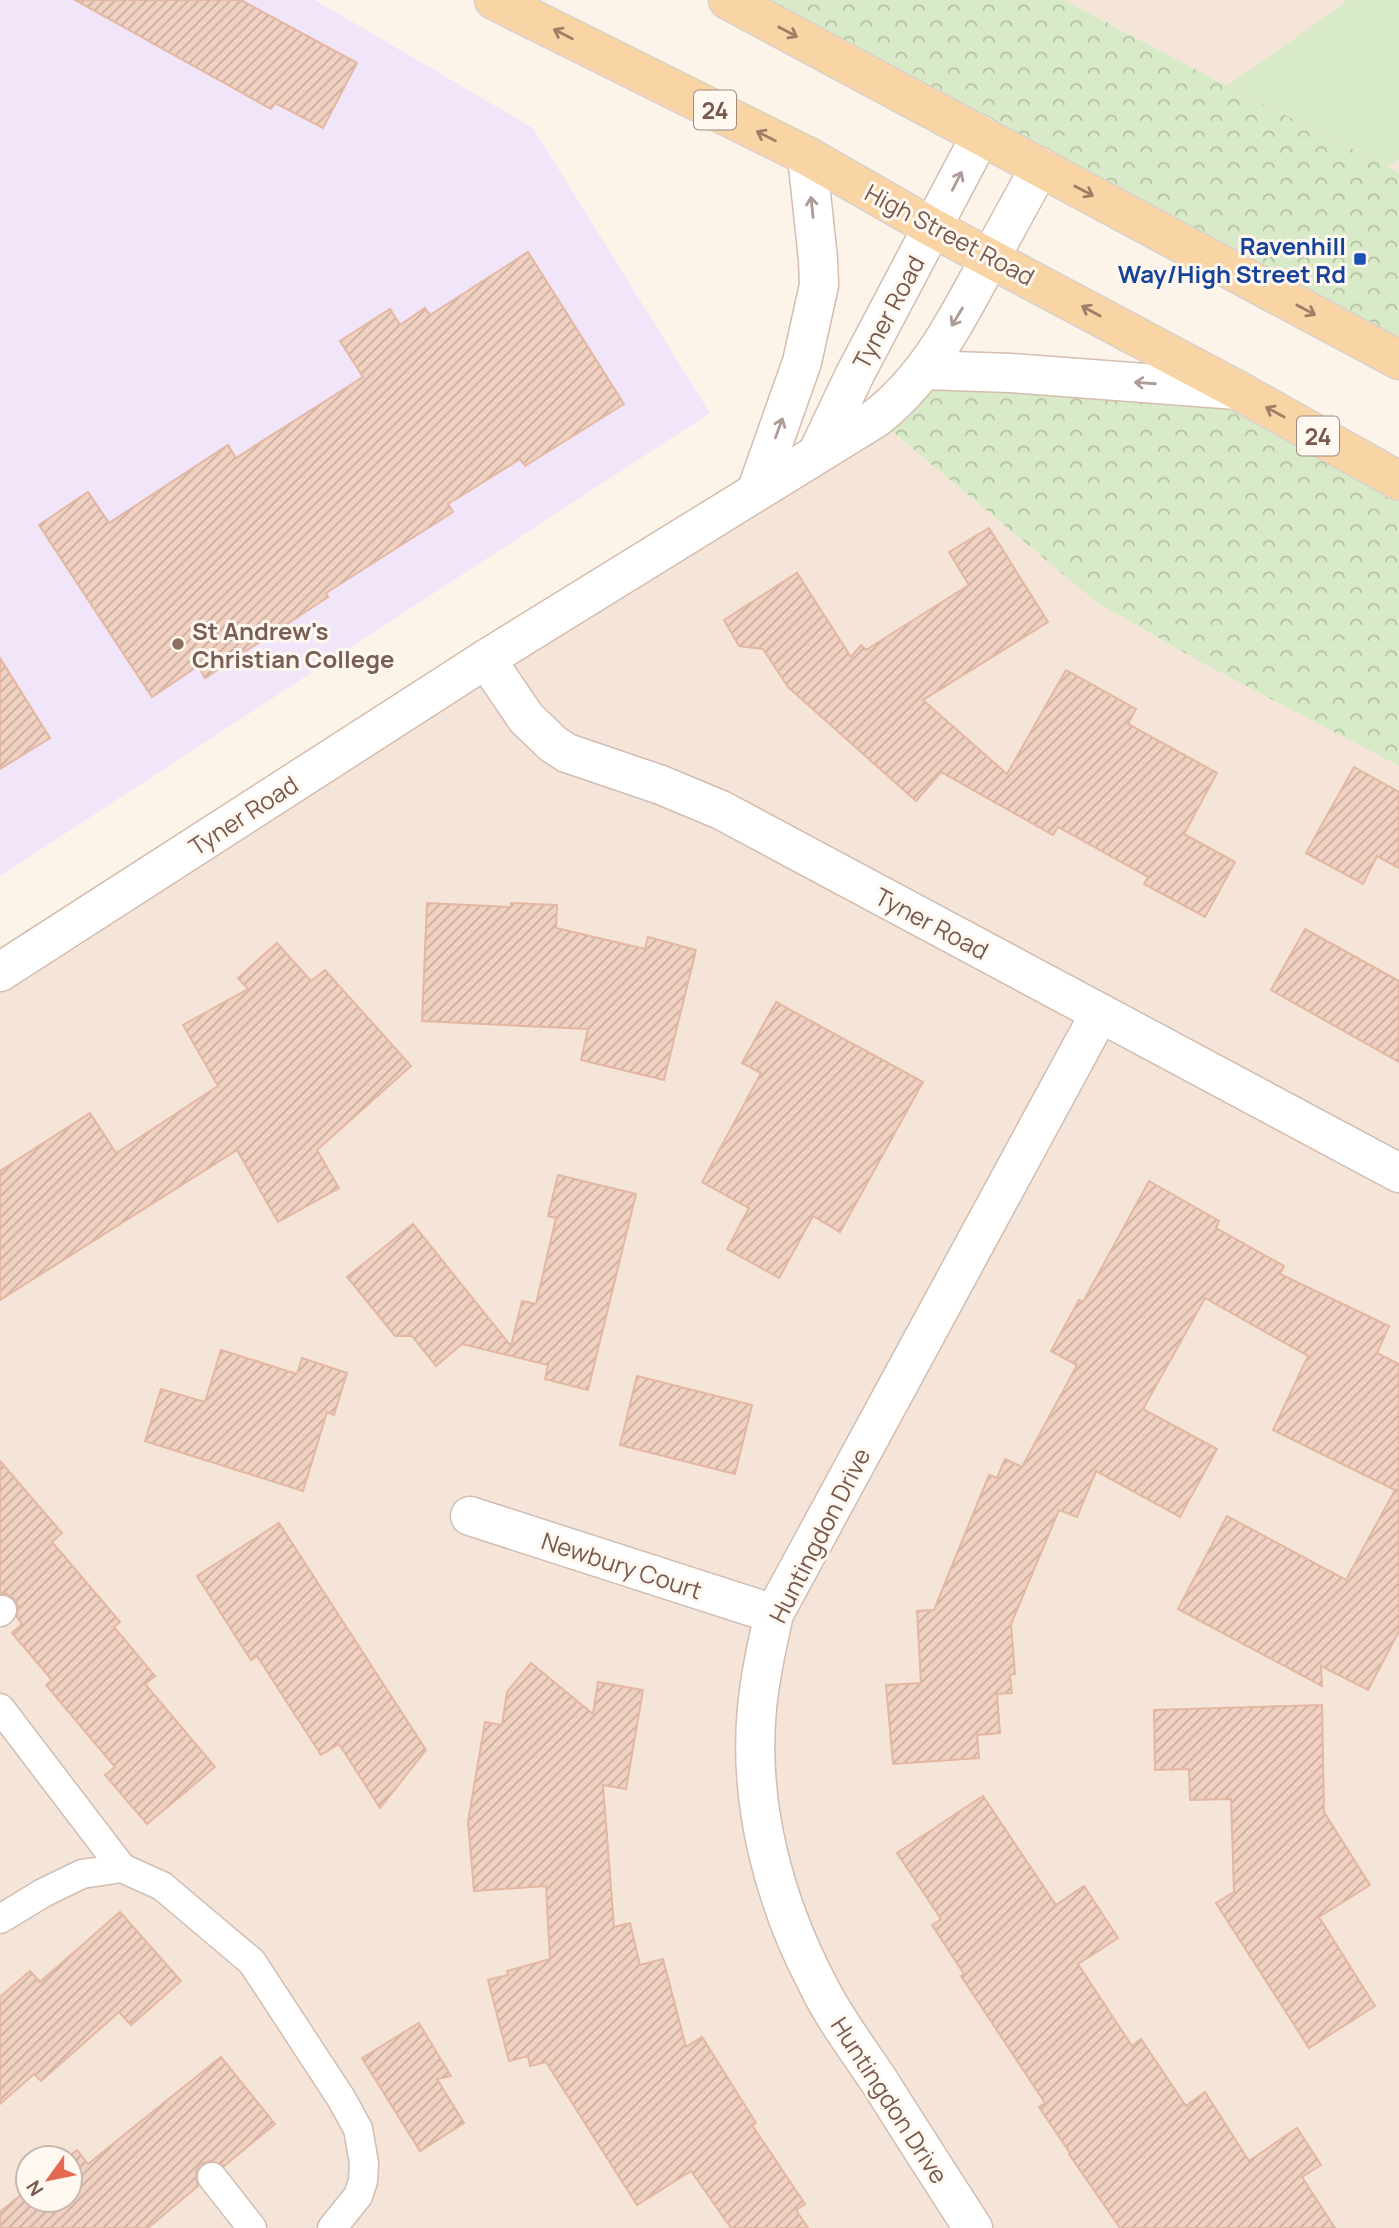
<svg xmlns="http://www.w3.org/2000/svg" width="1399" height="2228" viewBox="0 0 1399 2228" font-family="Manrope,sans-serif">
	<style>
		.residential { fill: #f4e5d8; fill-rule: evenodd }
		.education { fill: #f1e6f9 }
		.grass { fill: #d8eac7 }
		.park { fill: url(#park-crowns) }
		.building { fill: url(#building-hatch); stroke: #e4b7a2; stroke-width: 2 }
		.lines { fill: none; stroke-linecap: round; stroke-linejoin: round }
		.service-casing { stroke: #d1bdb1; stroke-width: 31 }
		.minor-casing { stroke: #d1bdb1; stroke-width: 41 }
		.secondary-casing { stroke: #d4bdaf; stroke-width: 41 }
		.primary-casing { stroke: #d9d1cd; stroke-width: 41 }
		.service { stroke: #fff; stroke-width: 28 }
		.minor { stroke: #fff; stroke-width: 38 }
		.secondary { stroke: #fff; stroke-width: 38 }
		.primary { stroke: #f9d4a4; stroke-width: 38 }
		.oneway { stroke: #9e7e67 }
		.oneway2 { stroke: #ad9b94 }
		.transit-dot { fill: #1a4fb4; stroke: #fff8f0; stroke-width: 2.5 }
		.education-dot { fill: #8d6e63; stroke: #fff8f0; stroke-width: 2.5 }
		.labels { text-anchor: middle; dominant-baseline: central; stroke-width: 6; stroke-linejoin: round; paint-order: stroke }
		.shield { fill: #fff8f0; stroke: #a0897e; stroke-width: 2 }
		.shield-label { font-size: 23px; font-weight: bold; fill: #77594d }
		.street-label { font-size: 24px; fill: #77594d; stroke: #fff8f0 }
		.transit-label { font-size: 24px; font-weight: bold; fill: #164399; stroke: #fff8f0; text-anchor: end }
		.education-label { font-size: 24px; font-weight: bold; fill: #785e54; stroke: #fff8f0; text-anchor: start }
	</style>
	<defs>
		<pattern id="park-crowns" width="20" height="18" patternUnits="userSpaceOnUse" patternTransform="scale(1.75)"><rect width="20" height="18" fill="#d8eac7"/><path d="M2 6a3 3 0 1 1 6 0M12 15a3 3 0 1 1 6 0" fill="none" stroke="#b4c1a4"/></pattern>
		<pattern id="building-hatch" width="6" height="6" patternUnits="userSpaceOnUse" patternTransform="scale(1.75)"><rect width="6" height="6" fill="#f1d1c1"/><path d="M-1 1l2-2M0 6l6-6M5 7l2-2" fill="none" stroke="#c8ad9f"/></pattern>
	</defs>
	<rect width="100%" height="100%" fill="#fcf4e9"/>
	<!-- residential -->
	<g class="residential">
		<polygon points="1064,0 1399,0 1399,173 1227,86"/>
		<path d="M 876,418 L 1096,602 L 1204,664 L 1399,766 L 1399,2228 L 0,2228 L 0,972 ZM 28,2158 L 70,2158 L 70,2200 L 28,2200 Z"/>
	</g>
	<!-- education -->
	<polygon class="education" points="0,0 315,0 533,128 710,413 0,876"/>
	<!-- grass -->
	<polygon class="grass" points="1346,0 1399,0 1399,159 1387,166 1227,86 1344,4"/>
	<!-- park -->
	<g class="park">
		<polygon points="728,0 1064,0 1227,86 1387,166 1399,173 1399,360"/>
		<polygon points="925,370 1237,390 1399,481 1399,766 1204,664 1096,602 876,418"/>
	</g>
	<!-- building -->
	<g class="building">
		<polygon points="75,0 241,0 357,63 323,128 275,103 271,109"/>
		<polygon points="528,252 624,404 525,466 520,459 448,504 453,512 326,593 328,597 205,678 198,666 152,697 39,525 88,492 109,523 228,445 236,458 363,377 340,341 390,309 400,325 425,308 430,315"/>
		<polygon points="989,528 1048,622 923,700 1007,774 1066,670 1136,709 1128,724 1217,773 1184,834 1235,862 1205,917 1144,884 1148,877 1058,827 1053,835 941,772 916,801 788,687 763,649 739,646 724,620 797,573 851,657 861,645 866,650 969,585 949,552"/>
		<polygon points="0,658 50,738 0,769"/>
		<polygon points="1354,767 1399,792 1399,868 1377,856 1363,884 1306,853"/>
		<polygon points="427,903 511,907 511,903 557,905 556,928 645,949 648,937 696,950 664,1080 581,1060 588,1029 422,1021"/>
		<polygon points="1305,929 1399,981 1399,1062 1271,990"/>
		<polygon points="277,943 311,981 325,970 411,1066 317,1150 339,1188 278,1222 237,1150 0,1300 0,1171 90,1113 116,1153 218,1086 183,1025 248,989 238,978"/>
		<polygon points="776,1002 923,1082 840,1232 813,1216 779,1278 727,1249 749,1208 702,1182 761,1073 742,1063"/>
		<polygon points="558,1175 636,1194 588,1390 545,1379 548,1365 462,1344 436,1366 412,1336 395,1336 347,1277 413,1224 511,1346 522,1301 536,1304 556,1218 548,1216"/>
		<polygon points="1149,1181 1219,1221 1216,1228 1284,1266 1280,1274 1389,1326 1377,1353 1399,1364 1399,1631 1368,1690 1321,1666 1322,1686 1178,1609 1227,1516 1346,1580 1395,1490 1273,1430 1308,1356 1205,1298 1143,1409 1217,1449 1180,1517 1096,1471 1077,1517 1059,1510 1011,1624 1015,1674 1010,1675 1012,1693 997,1694 1000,1733 977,1735 979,1758 893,1764 886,1685 921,1683 917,1611 934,1610 989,1475 997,1478 1005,1459 1022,1467 1077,1365 1051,1351 1079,1300 1083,1302"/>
		<polygon points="221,1350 297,1374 302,1358 347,1373 334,1415 327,1412 303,1491 145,1441 161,1389 205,1402"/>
		<polygon points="637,1376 752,1405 735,1474 620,1445"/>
		<polygon points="0,1461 62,1533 52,1542 120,1622 114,1627 155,1676 145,1684 215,1767 147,1824 105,1775 115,1767 46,1685 52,1680 12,1633 22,1624 17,1617 18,1606 14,1599 7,1594 0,1594"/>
		<polygon points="279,1523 426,1750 380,1808 339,1744 321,1755 257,1656 251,1660 197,1576"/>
		<polygon points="531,1663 593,1714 598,1682 643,1690 626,1789 603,1785 614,1927 630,1923 640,1965 663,1959 686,2047 702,2037 756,2123 752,2125 805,2204 796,2210 808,2228 731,2228 691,2171 637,2205 546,2062 530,2066 528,2056 509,2061 488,1980 508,1975 507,1971 550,1959 546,1886 474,1891 468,1822 485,1722 502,1725 507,1692"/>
		<polygon points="1322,1705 1324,1812 1370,1885 1319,1917 1375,2006 1309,2048 1216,1903 1234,1892 1231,1799 1190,1800 1189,1769 1155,1770 1154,1710"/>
		<polygon points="983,1796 1056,1905 1084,1886 1118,1938 1078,1964 1132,2046 1141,2039 1186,2106 1205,2092 1249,2161 1297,2128 1321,2165 1302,2177 1335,2228 1120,2228 1069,2154 1070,2153 1039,2107 1045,2103 961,1976 964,1974 932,1925 941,1919 897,1853"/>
		<polygon points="120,1912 181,1981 131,2025 119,2012 41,2081 34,2074 0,2104 0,1997 30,1971 40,1982"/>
		<polygon points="419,2023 451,2076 437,2079 464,2123 420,2151 362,2058"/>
		<polygon points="221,2057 275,2124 224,2166 210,2161 201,2164 196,2171 196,2179 198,2186 148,2228 0,2228 0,2212 28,2189 28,2200 70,2200 70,2158 67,2158 77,2150 88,2164"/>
	</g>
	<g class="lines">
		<!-- service casing -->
		<g class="service-casing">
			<g id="service">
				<polyline points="0,1612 2,1610"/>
				<polyline points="0,1708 122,1868"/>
				<polyline points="0,1919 43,1893 82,1874 122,1868 162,1886 252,1962 341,2098 358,2129 364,2163 363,2181 358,2196 332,2228"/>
				<polyline points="212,2177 252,2228"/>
			</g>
		</g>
		<!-- minor casing -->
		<g class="minor-casing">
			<g id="minor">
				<polyline points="486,659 526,718 553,744 567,753 661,785 721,810 1399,1173"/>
				<polyline points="470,1516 774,1614"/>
				<path d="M 973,2228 C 942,2180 911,2132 881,2084 C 860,2052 835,2020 818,1985 C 774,1901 748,1804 757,1708 C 760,1676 767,1645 774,1614 L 1100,1013"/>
			</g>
		</g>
		<!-- secondary casing -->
		<g class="secondary-casing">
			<g id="secondary">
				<polyline points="925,370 1011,373 1237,390"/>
				<polyline points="818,452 855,374 981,135"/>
				<polyline points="756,492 802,362 819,285 818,259 807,156"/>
				<path d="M 0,972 L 486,659 L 876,418 C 926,379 954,325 983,271 C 1002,236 1021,202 1040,167"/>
			</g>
		</g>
		<!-- primary casing -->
		<g class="primary-casing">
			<g id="primary">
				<polyline points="494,0 807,156 933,228 1237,390 1399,481"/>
				<polyline points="728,0 1399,360"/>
			</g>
		</g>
		<!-- service -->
		<use href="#service" class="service"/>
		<!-- minor -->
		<use href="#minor" class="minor"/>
		<!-- secondary -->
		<use href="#secondary" class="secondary"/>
		<!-- primary -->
		<use href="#primary" class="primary"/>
	</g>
	<!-- one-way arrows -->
	<defs><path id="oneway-shaft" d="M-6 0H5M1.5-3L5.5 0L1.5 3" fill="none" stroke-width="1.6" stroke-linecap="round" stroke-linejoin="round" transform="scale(1.75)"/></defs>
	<g class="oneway">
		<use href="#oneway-shaft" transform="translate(788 32) rotate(28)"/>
		<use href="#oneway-shaft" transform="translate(563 34) rotate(-153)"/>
		<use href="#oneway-shaft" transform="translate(766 136) rotate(-153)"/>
		<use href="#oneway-shaft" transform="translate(1084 191) rotate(28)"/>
		<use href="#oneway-shaft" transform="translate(1306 310) rotate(28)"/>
		<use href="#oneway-shaft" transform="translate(1091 311) rotate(-151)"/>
		<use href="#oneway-shaft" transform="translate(1275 412) rotate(-151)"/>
	</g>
	<g class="oneway2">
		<use href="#oneway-shaft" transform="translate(957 181) rotate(-63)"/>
		<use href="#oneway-shaft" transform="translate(812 207) rotate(-96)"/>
		<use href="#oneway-shaft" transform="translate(957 317) rotate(121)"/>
		<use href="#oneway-shaft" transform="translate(1145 383) rotate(-176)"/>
		<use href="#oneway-shaft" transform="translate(779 428) rotate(-70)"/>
	</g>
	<!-- markers -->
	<rect class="transit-dot" x="1353" y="252" width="14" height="14" rx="3.5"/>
	<circle class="education-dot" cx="178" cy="644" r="7"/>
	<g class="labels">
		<!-- shield labels -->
		<g class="shield">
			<rect x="694" y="90.5" width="42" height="39" rx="5"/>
			<rect x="1297" y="416.5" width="42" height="39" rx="5"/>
		</g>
		<g class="shield-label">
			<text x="715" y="110">24</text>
			<text x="1318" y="436">24</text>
		</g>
		<!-- street labels -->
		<g class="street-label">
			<text transform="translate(950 234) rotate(28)">High Street Road</text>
			<text transform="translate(888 312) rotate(-62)">Tyner Road</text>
			<text transform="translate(243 815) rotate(-33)">Tyner Road</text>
			<text transform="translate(932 923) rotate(28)">Tyner Road</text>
			<text transform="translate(819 1535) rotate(-63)">Huntingdon Drive</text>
			<text transform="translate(622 1565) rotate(18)">Newbury Court</text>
			<text transform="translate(890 2100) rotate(57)">Huntingdon Drive</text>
		</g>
		<!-- transit labels -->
		<g class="transit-label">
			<text x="1346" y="245">Ravenhill<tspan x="1346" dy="28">Way/High Street Rd</tspan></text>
		</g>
		<!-- education labels -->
		<g class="education-label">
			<text x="192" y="630">St Andrew's<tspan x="192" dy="28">Christian College</tspan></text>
		</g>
	</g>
	<!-- north arrow -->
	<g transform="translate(49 2179) rotate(237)"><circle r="33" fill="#fff8f0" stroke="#c9b8af" stroke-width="2"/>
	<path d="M0-5L12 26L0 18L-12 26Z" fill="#e36951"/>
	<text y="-10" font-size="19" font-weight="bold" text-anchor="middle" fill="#77594d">N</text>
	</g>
</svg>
